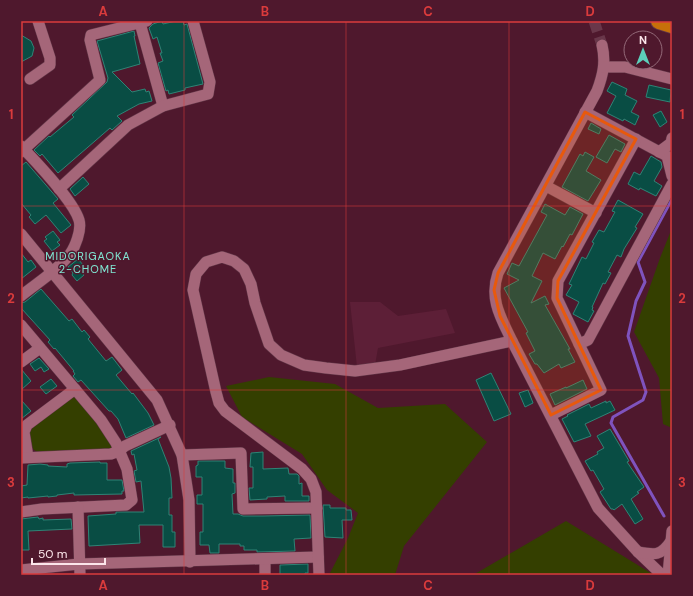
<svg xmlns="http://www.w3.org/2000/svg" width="693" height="596" viewBox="0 0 693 596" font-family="'DM Sans',sans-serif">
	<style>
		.built { fill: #5d1f37 }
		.green { fill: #343f00 }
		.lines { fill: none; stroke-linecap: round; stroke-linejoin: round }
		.stream { stroke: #7f53be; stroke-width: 3 }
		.building { fill: #094d44; stroke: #2e8476 }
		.minor-tunnel { stroke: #69374a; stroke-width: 11; stroke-dasharray: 11 5.5; stroke-linecap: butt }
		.minor-casing { stroke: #623748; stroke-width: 12 }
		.highway-casing { stroke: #623748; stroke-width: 18 }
		.minor { stroke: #a56679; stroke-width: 11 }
		.highway { stroke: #c6700a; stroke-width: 16 }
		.marked { fill: #e8590c; fill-opacity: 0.2; stroke: #e8590c; stroke-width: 3; stroke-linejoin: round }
		.grid { fill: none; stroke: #da3b3c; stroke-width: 1; stroke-opacity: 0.55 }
		.labels { text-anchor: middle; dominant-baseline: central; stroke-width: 3; stroke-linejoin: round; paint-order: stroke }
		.neighbourhood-label { font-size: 11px; letter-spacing: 1px; fill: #80e6d3; stroke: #4f182d }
		.neatline { fill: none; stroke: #da3b3c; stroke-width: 1.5 }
		.grid-label { font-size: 13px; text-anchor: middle; font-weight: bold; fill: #da3b3c }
	</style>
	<rect width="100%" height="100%" fill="#4f182d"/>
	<!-- built -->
	<polygon class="built" points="350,302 380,302 398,316 446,309 455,333 378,348 375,365 357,367"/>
	<!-- green -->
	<g class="green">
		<polygon points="672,228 672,428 663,424 659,378 634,332 660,258"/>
		<polygon points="269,377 335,384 378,408 445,404 487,442 404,546 395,575 329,575 348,538 358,513 327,490 302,454 242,417 226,386"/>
		<polygon points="75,396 100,426 113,445 110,450 37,452 33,449 29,434 33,427"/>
		<polygon points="566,521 654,575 473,575"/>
	</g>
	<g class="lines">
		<!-- stream -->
		<polyline class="stream" points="664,516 611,423 613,417 643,400 646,392 628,336 636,301 645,282 638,262 672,199"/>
	</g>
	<!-- building -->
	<g class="building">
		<polygon points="162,21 163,24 176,21 183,21 184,25 187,24 203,84 185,88 185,90 169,94 168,90 166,91 158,63 163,61 160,53 162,53 157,37 153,39 149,28 153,24"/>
		<polygon points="134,31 135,36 134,36 140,64 112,72 132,92 145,89 146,92 149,91 152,101 139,104 117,116 122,121 112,130 110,128 58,173 42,154 40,156 34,150 49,136 50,137 74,117 72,115 107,82 108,78 97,41"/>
		<polygon points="21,35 31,41 34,48 32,56 21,62"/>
		<polygon points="612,82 627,89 625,95 637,101 631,112 639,116 635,125 624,119 623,121 607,113 616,96 607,91"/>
		<polygon points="649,85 671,90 670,102 646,97"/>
		<polygon points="661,111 667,122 660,127 653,115"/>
		<polygon points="591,123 601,129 599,134 588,129"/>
		<polygon points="609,135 625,144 621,152 615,149 607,163 596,157"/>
		<polygon points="585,152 594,157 586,171 601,180 588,201 562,187 580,154 583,156"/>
		<polygon points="651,156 661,162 662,167 654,181 662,186 656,196 640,188 639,190 628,184 634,172 640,175"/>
		<polygon points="26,162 58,199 53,203 71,225 61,233 46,215 35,224 29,217 31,215 21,203 21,166"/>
		<polygon points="83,177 89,184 75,196 70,189"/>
		<polygon points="618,200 643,214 635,227 637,228 624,249 621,257 617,255 608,272 611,273 605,284 603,283 592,307 593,307 592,310 594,311 588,322 573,314 579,302 566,295 572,285 569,284 582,257 586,259 594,243 592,242 599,230 604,232 615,212 612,211"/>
		<polygon points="545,204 565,215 570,207 583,214 572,235 570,234 563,247 562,246 555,259 543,253 532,276 542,281 531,303 545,296 549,304 545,305 570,349 568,349 575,362 561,368 559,364 544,373 537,364 535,364 529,354 535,351 526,333 528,332 504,288 519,280 507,274 512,263 519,266 547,215 541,212"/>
		<polygon points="53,231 60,240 57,242 60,245 52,251 44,241 47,239 45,237"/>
		<polygon points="21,253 28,262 31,260 36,267 21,279"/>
		<polygon points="78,259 84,266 80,270 84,275 77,281 72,275 73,273 68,267"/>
		<polygon points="41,289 69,321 72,319 82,332 84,330 90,337 88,339 106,361 112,357 122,370 116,375 132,394 133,393 148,413 154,425 126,438 118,419 111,411 109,411 81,380 78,382 73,376 75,374 73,371 74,371 55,348 54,349 48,342 50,340 21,308 21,303 25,302"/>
		<polygon points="39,358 49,369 44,372 41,367 35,371 30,364"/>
		<polygon points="21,369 31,381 21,390"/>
		<polygon points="491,373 511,414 494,421 476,380"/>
		<polygon points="51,379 57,386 46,394 40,387"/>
		<polygon points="583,380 587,389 555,405 550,394 566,387 566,388"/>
		<polygon points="528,390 533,403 525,407 519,393"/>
		<polygon points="21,400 31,411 21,419"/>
		<polygon points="606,401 606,403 610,401 615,410 585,424 591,436 574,442 562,419 568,416 567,415 589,404 591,408"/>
		<polygon points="610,429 629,461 627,462 644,487 637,492 639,493 631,499 643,519 635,524 622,504 614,510 613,509 611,509 600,492 604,489 593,470 591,471 585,461 598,454 597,452 604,448 597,436"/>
		<polygon points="161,437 158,439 169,467 171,478 172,498 169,498 169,515 172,515 172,532 175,532 175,547 163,547 163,525 139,525 140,543 89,546 88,516 116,514 116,512 144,512 141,481 136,482 134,471 137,470 134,454 132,455 131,451"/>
		<polygon points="263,452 263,469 288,468 289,474 297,474 299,476 299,484 302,483 302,496 309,496 309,501 285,501 285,496 267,497 267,499 250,500 249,488 253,488 253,467 250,467 251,453"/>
		<polygon points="198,461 225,461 225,468 233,469 233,483 235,483 235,493 232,494 233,514 238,514 243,516 263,516 310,515 311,538 294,539 295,551 257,552 257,550 244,550 244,546 240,546 240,544 219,544 219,553 210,553 209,545 200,545 200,532 203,532 203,504 197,504 197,495 202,495 202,477 196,477 196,466 198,465"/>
		<polygon points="100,462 100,463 107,463 107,480 122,480 124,491 122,491 122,494 74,495 74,493 57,495 57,496 48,497 48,496 28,498 28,497 21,498 21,486 27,485 28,465 40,464 48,465 48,466 67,467 67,464 70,463"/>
		<polygon points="323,505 330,505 330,508 346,508 346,510 351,510 352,520 342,520 343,538 325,537"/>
		<polygon points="38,517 39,519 43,518 43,520 71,519 72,529 28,531 29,550 21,550 21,519"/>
		<polygon points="308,564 308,573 305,573 305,575 280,575 280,565"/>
	</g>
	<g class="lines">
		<!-- minor-tunnel -->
		<polyline class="minor-tunnel" points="594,21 602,45"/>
		<!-- minor casing -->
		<g class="minor-casing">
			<g id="minor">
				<polyline points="140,23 163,106"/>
				<path d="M 602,45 C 606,62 603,75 597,91 L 498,273 C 489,299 501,318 512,341 L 598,508 L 638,552 L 662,575"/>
				<polyline points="604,67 625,67 672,79"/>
				<polyline points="30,79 50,65 50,58 38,21"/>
				<polyline points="585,112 667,156 672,176"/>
				<path d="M 21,146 C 36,162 73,200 79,220 C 82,230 75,247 70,254 C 57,271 37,283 21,296"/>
				<polyline points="21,152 100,80 90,40 91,35 147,21"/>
				<polyline points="659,152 671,143 672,138"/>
				<polyline points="546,186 596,213"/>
				<polyline points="59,189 128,125 163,106 208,94 210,82 193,21"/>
				<polyline points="21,234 157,400 182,455 189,500 190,562"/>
				<polyline points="21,325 101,420 116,443 127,469 132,500 126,505 42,509 21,512"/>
				<polyline points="579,344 588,340 672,184"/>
				<polyline points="21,362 40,348"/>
				<polyline points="551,415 601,390 557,298 558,281 636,139"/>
				<polyline points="182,455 241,453 243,509 317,508"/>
				<polyline points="28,457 24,432 27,425 75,389"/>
				<polyline points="21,458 111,454 119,451 125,446 170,425"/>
				<polyline points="78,507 80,575"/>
				<path d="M 638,552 C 655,555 661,556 671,541"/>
				<polyline points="265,559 265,575"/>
				<polyline points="21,570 79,564 318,557"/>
				<polyline points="319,575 316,492 311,479 302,469 225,411 219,403 216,392 193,290 196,274 206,262 222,257 234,261 244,269 251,284 255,303 269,344 281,355 304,365 326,368 355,371 400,365 512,341"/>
				<polyline points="668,575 672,531"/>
			</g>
		</g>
		<!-- highway casing -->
		<g class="highway-casing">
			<polyline id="highway" points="659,21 672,25"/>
		</g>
		<!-- minor -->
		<use href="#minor" class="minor"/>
		<!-- highway -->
		<use href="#highway" class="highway"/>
	</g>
	<!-- marked area -->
	<path class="marked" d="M 585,112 L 636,139 L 558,281 L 557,298 L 601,390 L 551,415 L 500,316 L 494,290 L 498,273 Z"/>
	<!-- grid -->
	<path class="grid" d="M 184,21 L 184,575M 346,21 L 346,575M 509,21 L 509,575M 21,206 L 672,206M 21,390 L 672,390"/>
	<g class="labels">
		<!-- neighbourhood labels -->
		<g class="neighbourhood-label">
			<text x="88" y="256">MIDORIGAOKA<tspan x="88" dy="13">2-CHOME</tspan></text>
		</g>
	</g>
	<!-- border -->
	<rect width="693" height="596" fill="none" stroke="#4f182d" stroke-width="44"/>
	<!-- north arrow -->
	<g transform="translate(643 50)"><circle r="19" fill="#4f182d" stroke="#946a79"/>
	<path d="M0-3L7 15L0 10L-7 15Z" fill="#5cceba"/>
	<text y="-6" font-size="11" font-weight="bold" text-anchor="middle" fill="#fce6eb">N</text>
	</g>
	<!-- scale -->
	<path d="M32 558v6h73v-6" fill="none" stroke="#fce6eb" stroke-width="2"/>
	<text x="38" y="558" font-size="12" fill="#fce6eb" stroke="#4f182d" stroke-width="3" paint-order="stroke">50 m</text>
	<rect x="22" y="22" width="649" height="552" class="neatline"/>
	<g class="grid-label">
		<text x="103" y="16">A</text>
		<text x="265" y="16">B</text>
		<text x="428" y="16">C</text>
		<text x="590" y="16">D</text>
		<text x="11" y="119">1</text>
		<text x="682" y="119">1</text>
		<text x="11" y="303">2</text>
		<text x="682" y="303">2</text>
		<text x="11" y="487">3</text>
		<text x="682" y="487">3</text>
		<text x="103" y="590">A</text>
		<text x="265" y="590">B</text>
		<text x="428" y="590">C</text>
		<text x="590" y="590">D</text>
	</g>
</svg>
